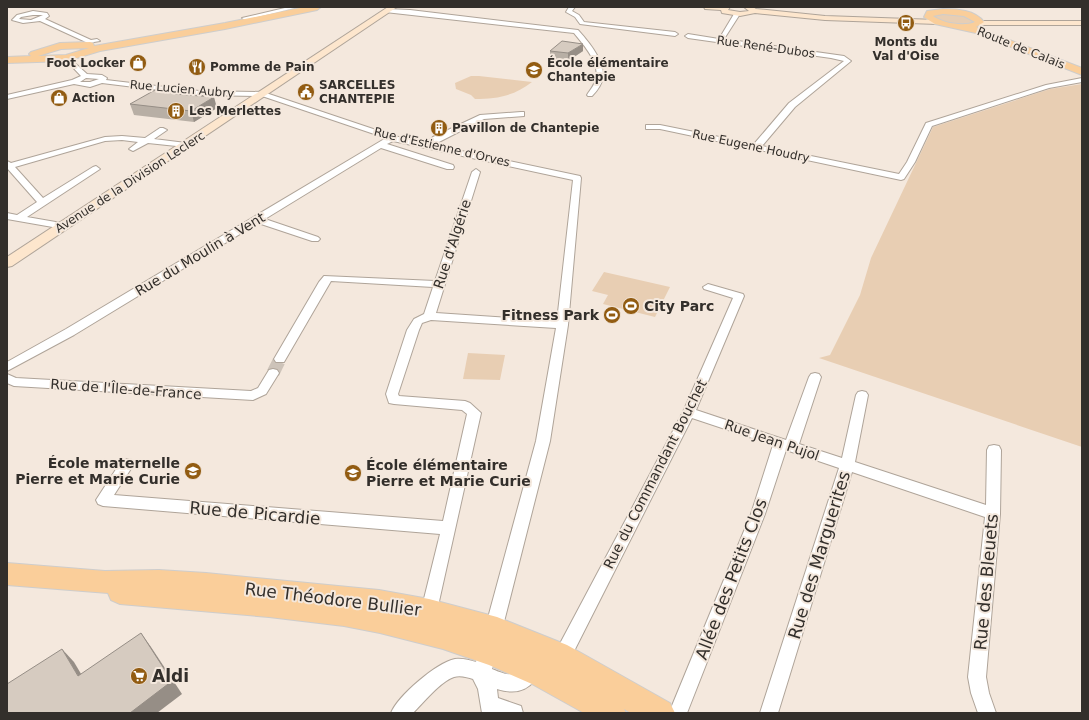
<svg xmlns="http://www.w3.org/2000/svg" width="1089" height="720" viewBox="0 0 1089 720" font-family="'DejaVu Sans',sans-serif">
	<style>
		.green { fill: #e8ceb3 }
		.lines { fill: none; stroke-linecap: round; stroke-linejoin: round }
		.minor-tunnel { stroke: #cdc3b9; stroke-width: 13; stroke-dasharray: 13 6; stroke-linecap: butt }
		.minor-casing { stroke: #afa499; stroke-width: 2 }
		.secondary-casing { stroke: #afa499; stroke-width: 2 }
		.primary-casing { stroke: #cecdcc; stroke-width: 2 }
		.minor { fill: #fff; fill-rule: evenodd }
		.secondary { fill: #fde6cd; fill-rule: evenodd }
		.primary { fill: #face9a; fill-rule: evenodd }
		.wall { fill: #b8afa5 }
		.shaded-wall { fill: #968e86 }
		.building { fill: #d6cbc0; stroke: #968e86 }
		.labels { text-anchor: middle; dominant-baseline: central; stroke-width: 4; stroke-linejoin: round; paint-order: stroke }
		.far-poi-label { font-size: 12px; font-weight: bold; fill: #332f2b; stroke: #f4e8dd; text-anchor: start }
		.far-street-label { font-size: 12px; fill: #332f2b; stroke: #f4e8dd }
		.street-label { font-size: 14px; fill: #332f2b; stroke: #f4e8dd }
		.poi-label { font-size: 14px; font-weight: bold; fill: #332f2b; stroke: #f4e8dd; text-anchor: start }
		.near-street-label { font-size: 17px; fill: #332f2b; stroke: #f4e8dd }
		.near-poi-label { font-size: 17px; font-weight: bold; fill: #332f2b; stroke: #f4e8dd; text-anchor: start }
	</style>
	<rect width="100%" height="100%" fill="#f4e8dd"/>
	<!-- green -->
	<g class="green">
		<path d="M 938,14 L 964,15 L 974,21 C 963,29 943,23 933,16 Z"/>
		<path d="M 471,76 L 479,76 L 532,82 C 514,96 497,99 475,99 L 471,95 L 456,89 L 455,83 Z"/>
		<polygon points="1082,84 1082,447 819,358 830,355 860,295 871,258 933,127 1050,89"/>
		<polygon points="604,272 670,287 655,317 603,304 608,295 592,291"/>
		<polygon points="468,353 505,355 500,380 463,379"/>
	</g>
	<g class="lines">
		<!-- minor-tunnel -->
		<polyline class="minor-tunnel" points="273,373 280,359"/>
		<!-- minor casing -->
		<g class="minor-casing">
			<g id="minor">
				<polygon points="289,7 299,7 245,20 242,18"/>
				<polygon points="569,7 575,7 572,11 579,15 584,22 675,32 678,34 675,36 580,24 575,17 566,12"/>
				<path d="M 387,9 L 410,10 L 578,30 C 588,41 605,61 603,77 C 602,84 597,91 592,96 L 588,96 L 587,95 C 590,90 595,85 596,78 C 600,63 583,44 574,33 L 385,12 L 385,10 Z"/>
				<path d="M 33,11 L 47,13 L 49,16 L 45,19 L 91,40 L 97,39 L 100,41 L 88,43 L 40,21 L 23,23 L 12,20 L 17,15 ZM 33,15 L 43,15 L 31,20 L 19,19 L 21,17 Z"/>
				<polygon points="737,12 740,14 724,39 844,56 851,61 795,107 762,146 899,174 907,162 926,123 1046,85 1082,78 1082,82 1049,88 932,126 915,162 904,179 901,180 660,129 646,129 646,125 660,125 754,144 789,103 844,61 831,58 688,38 685,36 688,34 719,39 734,14"/>
				<path d="M 67,56 L 87,74 L 102,75 L 107,78 L 106,80 L 199,91 L 263,92 L 394,136 L 426,143 L 433,137 L 480,115 L 521,112 L 524,112 L 524,116 L 484,119 L 433,145 L 580,176 L 581,178 L 568,325 L 550,441 L 492,669 C 524,683 513,666 533,658 L 539,661 L 542,667 C 533,689 519,696 497,689 L 498,698 L 521,706 L 523,713 L 482,713 L 478,689 L 473,679 C 467,677 460,675 454,677 C 441,681 423,703 413,713 L 391,713 C 398,696 436,663 455,659 C 462,658 469,660 476,662 L 536,441 L 556,328 L 431,320 L 422,323 L 419,330 L 398,394 L 399,396 L 465,401 L 470,403 L 481,413 L 436,615 L 434,620 L 428,623 L 422,620 L 420,615 L 440,534 L 103,506 L 98,504 L 96,500 L 122,460 L 127,459 L 132,460 L 134,464 L 114,495 L 443,521 L 467,414 L 462,410 L 394,404 L 389,403 L 386,394 L 407,330 L 414,319 L 424,314 L 433,287 L 331,281 L 284,362 L 276,362 L 274,359 L 319,282 L 324,276 L 435,281 L 472,172 L 476,169 L 480,172 L 436,313 L 557,321 L 573,180 L 393,141 L 387,144 L 453,165 L 454,167 L 453,169 L 447,169 L 381,148 L 265,219 L 318,237 L 320,239 L 318,241 L 312,241 L 258,223 L 74,335 L 7,371 L 7,362 L 66,329 L 386,138 L 262,96 L 199,95 L 102,83 L 90,87 L 74,84 L 7,99 L 7,95 L 72,80 L 81,76 L 65,59 L 64,58 ZM 86,78 L 99,79 L 90,82 L 80,82 Z"/>
				<polygon points="160,128 163,128 167,130 154,139 186,143 190,145 186,147 148,143 133,151 129,149 138,142 122,140 105,141 15,167 43,198 93,167 96,166 100,169 27,217 67,224 69,226 67,228 64,229 7,219 7,213 17,215 37,202 7,168 7,161 11,163 105,137 122,136 145,138"/>
				<polygon points="708,284 743,294 744,296 696,410 786,440 809,377 811,374 815,373 819,374 821,377 799,444 842,458 856,395 858,392 862,391 866,392 868,395 855,462 986,505 987,450 989,446 994,445 999,446 1001,450 1000,514 986,677 989,693 996,713 978,713 971,693 968,677 985,517 852,472 778,713 760,713 839,468 786,450 765,514 687,713 669,713 751,514 773,445 692,418 567,665 561,668 555,665 552,659 555,653 683,412 733,298 704,289 703,287"/>
				<polygon points="273,369 277,370 279,373 266,394 253,400 14,386 7,383 7,374 16,378 251,391 258,388 269,370"/>
			</g>
		</g>
		<!-- secondary casing -->
		<g class="secondary-casing">
			<g id="secondary">
				<polygon points="388,7 397,7 12,266 7,267 7,257"/>
				<polygon points="704,7 730,7 728,10 740,12 749,11 744,7 753,7 756,9 825,16 937,20 941,22 937,24 825,20 755,13 740,16 722,13 721,10 705,9"/>
				<rect x="976" y="21" width="106" height="4"/>
			</g>
		</g>
		<!-- primary casing -->
		<g class="primary-casing">
			<g id="primary">
				<path d="M 305,7 L 321,7 L 317,10 L 225,29 L 100,51 L 67,61 L 7,63 L 7,57 L 31,56 L 29,54 L 31,52 L 60,43 L 90,42 L 93,43 L 94,46 L 225,23 ZM 89,48 L 66,55 L 38,56 L 61,49 Z"/>
				<path d="M 943,9 C 957,9 975,10 984,22 L 976,27 L 1082,68 L 1082,75 L 976,33 L 935,24 L 924,17 L 927,11 ZM 943,14 L 964,16 L 975,22 C 963,27 943,23 933,16 Z"/>
				<polygon points="7,563 105,571 159,570 206,573 379,590 429,599 497,617 567,645 670,703 675,713 631,713 624,709 626,713 584,713 532,684 489,665 443,649 380,633 344,626 269,617 120,604 111,600 108,593 7,585"/>
			</g>
		</g>
		<!-- minor -->
		<use href="#minor" class="minor"/>
		<!-- secondary -->
		<use href="#secondary" class="secondary"/>
		<!-- primary -->
		<use href="#primary" class="primary"/>
	</g>
	<!-- wall -->
	<g class="wall">
		<polygon points="550,51 583,51 568,61 550,58"/>
		<polygon points="175,94 217,108 194,122 134,115 130,104"/>
	</g>
	<!-- shaded-wall -->
	<g class="shaded-wall">
		<polygon points="583,44 583,51 568,61 568,53"/>
		<polygon points="214,97 217,108 194,122 191,111"/>
		<polygon points="141,633 151,647 182,694 157,713 130,713"/>
		<polygon points="62,649 74,662 90,689 78,676"/>
	</g>
	<!-- building -->
	<g class="building">
		<polygon points="562,41 583,44 568,53 550,51"/>
		<polygon points="155,90 174,92 175,94 214,97 191,111 130,104"/>
		<polygon points="141,633 172,681 130,713 7,713 7,684 62,649 78,676"/>
	</g>
	<!-- icons -->
	<defs>
		<g id="bus-disc" transform="scale(0.9)"><circle r="9.5" fill="#925c12" stroke="#f4e8dd"/><path d="M-5-6H5V4H4V6H2V4H-2V6H-4V4H-5ZM-3.5-4V0h7V-4ZM-3.5 1.2v1.5H-2V1.2ZM2 1.2v1.5H3.5V1.2Z" fill="#fff"/></g>
		<g id="shop-disc" transform="scale(0.9)"><circle r="9.5" fill="#925c12" stroke="#f4e8dd"/><path d="M-5-2.5h2.3a2.7 3.5 0 0 1 5.4 0H5L5.5 6h-11ZM-1.5-2.5h3a1.5 2.3 0 0 0-3 0Z" fill="#fff"/></g>
		<g id="restaurant-disc" transform="scale(0.9)"><circle r="9.5" fill="#925c12" stroke="#f4e8dd"/><path d="M-5-6h1v4h1v-4h1v4h1v-4h1v5L-1.5 .5V6h-2V.5L-5-1ZM5-6V6H3V1.5H1.5Q1.5-4 5-6Z" fill="#fff"/></g>
		<g id="school-disc" transform="scale(0.9)"><circle r="9.5" fill="#925c12" stroke="#f4e8dd"/><path d="M0-5L7-2L0 1L-7-2ZM-4 1L0 2.5L4 1V4Q0 6-4 4Z" fill="#fff"/></g>
		<g id="civic-disc" transform="scale(0.9)"><circle r="9.5" fill="#925c12" stroke="#f4e8dd"/><path d="M-.6-6.5H3V-4.5H.6V-3L4-1V1h2V6H-6V1h2V-1L-.6-3ZM-1.2 2.5V6h2.4V2.5Z" fill="#fff"/></g>
		<g id="building-disc" transform="scale(0.9)"><circle r="9.5" fill="#925c12" stroke="#f4e8dd"/><path d="M-4-6H4V6H1V3H-1V6H-4ZM-2.5-4.3h1.7v1.8h-1.7ZM.8-4.3h1.7v1.8H.8ZM-2.5-1h1.7V.8h-1.7ZM.8-1h1.7V.8H.8Z" fill="#fff"/></g>
		<g id="stadium-disc" transform="scale(0.9)"><circle r="9.5" fill="#925c12" stroke="#f4e8dd"/><path d="M0-5a6.5 5 0 1 0 0 10a6.5 5 0 1 0 0-10ZM-3.5-1.8h7v3.6h-7Z" fill="#fff"/></g>
		<g id="supermarket-disc" transform="scale(0.9)"><circle r="9.5" fill="#925c12" stroke="#f4e8dd"/><path d="M-6-5.5h2.5l.6 2H6L4.5 2H-2.5L-4.4-4H-6ZM-1.5 3.2a1.3 1.3 0 1 0 .1 0ZM3 3.2a1.3 1.3 0 1 0 .1 0Z" fill="#fff"/></g>
	</defs>
	<g fill-rule="evenodd">
		<use href="#bus-disc" x="906" y="23"/>
		<use href="#shop-disc" x="138" y="63"/>
		<use href="#restaurant-disc" x="197" y="67"/>
		<use href="#school-disc" x="534" y="70"/>
		<use href="#civic-disc" x="306" y="92"/>
		<use href="#shop-disc" x="59" y="98"/>
		<use href="#building-disc" x="176" y="111"/>
		<use href="#building-disc" x="439" y="128"/>
		<use href="#stadium-disc" x="631" y="306"/>
		<use href="#stadium-disc" x="612" y="315"/>
		<use href="#school-disc" x="193" y="471"/>
		<use href="#school-disc" x="353" y="473"/>
		<use href="#supermarket-disc" x="139" y="676"/>
	</g>
	<g class="labels">
		<!-- far-poi labels -->
		<g class="far-poi-label">
			<text x="906" y="42" text-anchor="middle">Monts du<tspan x="906" dy="14">Val d'Oise</tspan></text>
			<text x="125" y="63" text-anchor="end">Foot Locker</text>
			<text x="547" y="63">École élémentaire<tspan x="547" dy="14">Chantepie</tspan></text>
			<text x="210" y="67">Pomme de Pain</text>
			<text x="319" y="85">SARCELLES<tspan x="319" dy="14">CHANTEPIE</tspan></text>
			<text x="72" y="98">Action</text>
			<text x="189" y="111">Les Merlettes</text>
			<text x="452" y="128">Pavillon de Chantepie</text>
		</g>
		<!-- far-street labels -->
		<g class="far-street-label">
			<text transform="translate(766 47) rotate(8)">Rue René-Dubos</text>
			<text transform="translate(1021 48) rotate(22)">Route de Calais</text>
			<text transform="translate(182 89) rotate(5)">Rue Lucien Aubry</text>
			<text transform="translate(751 146) rotate(12)">Rue Eugene Houdry</text>
			<text transform="translate(442 147) rotate(13)">Rue d'Estienne d'Orves</text>
			<text transform="translate(130 182) rotate(-33)">Avenue de la Division Leclerc</text>
		</g>
		<!-- street labels -->
		<g class="street-label">
			<text transform="translate(452 244) rotate(-72)">Rue d'Algérie</text>
			<text transform="translate(200 254) rotate(-31)">Rue du Moulin à Vent</text>
			<text transform="translate(126 389) rotate(4)">Rue de l'Île-de-France</text>
			<text transform="translate(772 440) rotate(19)">Rue Jean Pujol</text>
			<text transform="translate(655 474) rotate(-63)">Rue du Commandant Bouchet</text>
		</g>
		<!-- poi labels -->
		<g class="poi-label">
			<text x="644" y="306">City Parc</text>
			<text x="599" y="315" text-anchor="end">Fitness Park</text>
			<text x="180" y="463" text-anchor="end">École maternelle<tspan x="180" dy="16">Pierre et Marie Curie</tspan></text>
			<text x="366" y="465">École élémentaire<tspan x="366" dy="16">Pierre et Marie Curie</tspan></text>
		</g>
		<!-- near-street labels -->
		<g class="near-street-label">
			<text transform="translate(255 513) rotate(5)">Rue de Picardie</text>
			<text transform="translate(819 555) rotate(-73)">Rue des Marguerites</text>
			<text transform="translate(731 579) rotate(-69)">Allée des Petits Clos</text>
			<text transform="translate(986 582) rotate(-85)">Rue des Bleuets</text>
			<text transform="translate(333 599) rotate(7)">Rue Théodore Bullier</text>
		</g>
		<!-- near-poi labels -->
		<g class="near-poi-label">
			<text x="152" y="676">Aldi</text>
		</g>
	</g>
	<!-- border -->
	<rect width="1089" height="720" fill="none" stroke="#332f2b" stroke-width="16"/>
</svg>
